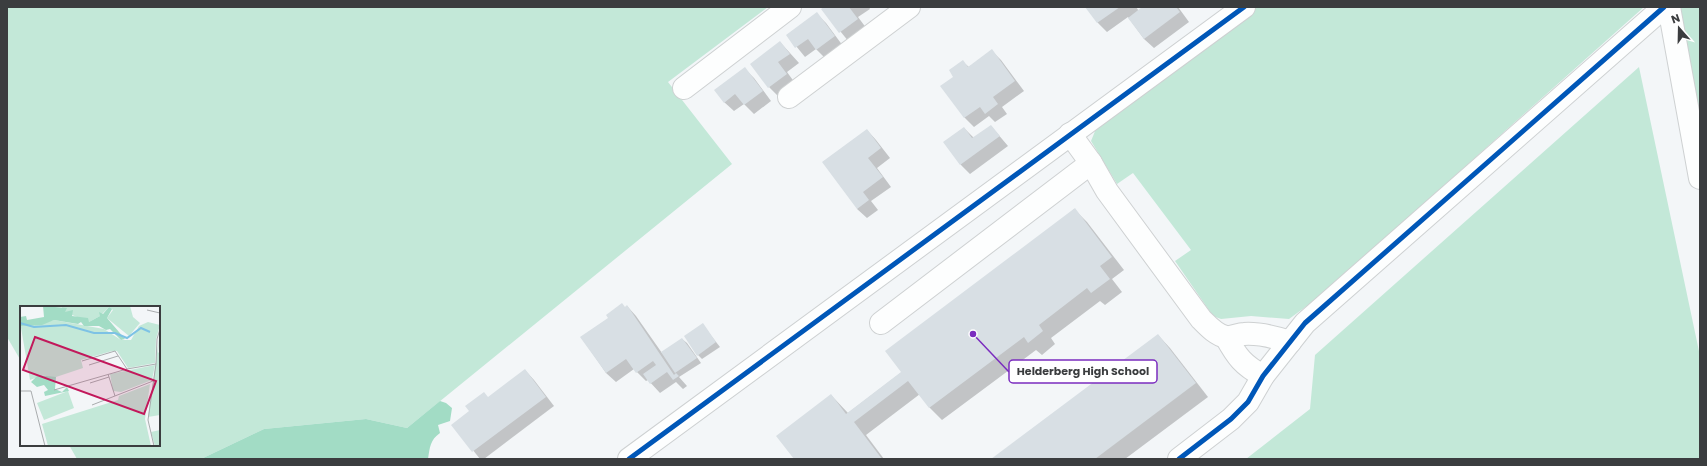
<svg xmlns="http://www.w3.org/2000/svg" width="1707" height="466" viewBox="0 0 1707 466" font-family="Poppins,sans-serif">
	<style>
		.green { fill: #c3e8d8 }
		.forest { fill: #a2dcc5 }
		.shadow { fill: #0003 }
		.building { fill: #d8dfe4 }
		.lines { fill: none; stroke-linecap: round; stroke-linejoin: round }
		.minor-casing { stroke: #ced1d2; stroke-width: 24 }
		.minor { stroke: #fdfefe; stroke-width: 22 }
		.cycleway-casing { stroke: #fff; stroke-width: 8 }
		.cycleway { stroke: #0057b8; stroke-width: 5 }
		.inset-river { fill: none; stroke: #7dc2e5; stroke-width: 2 }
		.inset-road { fill: none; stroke: #a9acae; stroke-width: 1 }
		.view { fill: #c2185b; fill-opacity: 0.15; stroke: #c2185b; stroke-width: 2 }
		.inset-edge { fill: none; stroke: #3b3d3f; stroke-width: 2 }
		.leader { fill: none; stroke: #7b2cbf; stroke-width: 1.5 }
		.callout-dot { fill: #7b2cbf; stroke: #fff; stroke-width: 1.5 }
		.callout { fill: #fff; stroke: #7b2cbf; stroke-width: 1.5 }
		.callout-label { font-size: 11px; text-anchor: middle; font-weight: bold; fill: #3b3d3f }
	</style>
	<rect width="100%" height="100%" fill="#f3f6f8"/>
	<!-- green -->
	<g class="green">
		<polygon points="7,7 768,7 668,82 732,164 407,428 366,419 264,429 201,459 77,459 69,445 159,445 159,307 21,307 21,361 7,337"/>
		<polygon points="1257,7 1644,7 1319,297 1289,319 1251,316 1221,319 1213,316 1175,261 1191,250 1133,173 1117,184 1091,141 1100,119"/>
		<polygon points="1672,7 1700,7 1700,154"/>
		<polygon points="1639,67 1700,356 1700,459 1246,459 1310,409 1315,355"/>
	</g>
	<!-- forest -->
	<path class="forest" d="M 440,401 L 446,403 L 452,408 L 450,421 L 438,425 L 440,433 C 430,440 430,447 428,459 L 201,459 L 264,429 L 366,419 L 407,428 Z"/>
	<!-- shadow -->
	<g class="shadow">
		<polygon points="826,7 869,7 870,9 858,17 867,29 849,42 823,10"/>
		<polygon points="1086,7 1136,7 1139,11 1144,7 1178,7 1189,22 1154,48 1144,39 1128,17 1107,32 1098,23"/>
		<polygon points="817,14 826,23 843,46 826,59 816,49 805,57 787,35"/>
		<polygon points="780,42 799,63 787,72 795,83 778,96 769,87"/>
		<polygon points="992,51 1001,60 1024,91 1002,107 1007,114 995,122 989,116 974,127 965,118 942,86 955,77 963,62 969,67"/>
		<polygon points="745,69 754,78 771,101 754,114 744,104 734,111 724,102"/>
		<polygon points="991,126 1008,146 970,174 961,165 945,142 964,128 974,138"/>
		<polygon points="867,130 876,140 890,158 877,168 891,187 871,201 878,210 867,218 857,209"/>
		<polygon points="1074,209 1087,222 1124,270 1112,279 1122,292 1105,305 1100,301 1051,338 1055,344 1042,355 1036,350 942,420 929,407 920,394 866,435 884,459 795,459 831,395 848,413 902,372"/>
		<polygon points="627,306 636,316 662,353 682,339 687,343 701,363 679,377 687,386 683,389 676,382 660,393 648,380 646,381 634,369 616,382 606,373 582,338"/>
		<polygon points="702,324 720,347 702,359 698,355"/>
		<polygon points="1158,335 1170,348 1208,397 1125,459 993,459"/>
		<polygon points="525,370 534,380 554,406 484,459 480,459 453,425"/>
	</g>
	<!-- building -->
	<g class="building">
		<polygon points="824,7 849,7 858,19 839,33 821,9"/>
		<polygon points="1085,7 1120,7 1097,23"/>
		<polygon points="1142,7 1176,7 1180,12 1144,39 1128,18"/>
		<polygon points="817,12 835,36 816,50 808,39 795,48 786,35"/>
		<polygon points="780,41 790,54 778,62 787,74 768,88 750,64"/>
		<polygon points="992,49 1015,81 993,97 998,104 985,114 980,107 964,118 940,86 953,77 949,70 963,60 968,67"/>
		<polygon points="745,67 763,91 744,105 735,94 724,103 714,90"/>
		<polygon points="991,125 1000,136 960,165 943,142 964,127 972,138"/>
		<polygon points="867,129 881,148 868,158 883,177 863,192 869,200 857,209 822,162"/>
		<polygon points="1075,208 1112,257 1100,266 1110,279 1091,293 1087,288 1039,325 1043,331 1028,343 1024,337 929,408 908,381 854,422 882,459 794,459 776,436 831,394 846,414 901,372 885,351"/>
		<polygon points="622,303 625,307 627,305 674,375 676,373 679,376 673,380 667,372 650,384 643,374 656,365 653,361 636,373 626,359 606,373 580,337 608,318 606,315"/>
		<polygon points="703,323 716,342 697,356 684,336"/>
		<polygon points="1158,334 1196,383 1095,459 991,459"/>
		<polygon points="682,338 697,358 675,373 661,352"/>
		<polygon points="525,369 546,397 472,452 451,425 469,411 465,406 484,392 488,397"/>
	</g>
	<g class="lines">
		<!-- minor casing -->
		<g class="minor-casing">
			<g id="minor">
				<polyline points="1669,7 1700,178"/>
				<polyline points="684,88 790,7"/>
				<polyline points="789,97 909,7"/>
				<path d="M 1070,134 L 1091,163 L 1107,191 L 1201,319 C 1208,326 1216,335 1226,337 C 1232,338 1238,334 1244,334 C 1260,333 1275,337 1290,342"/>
				<polyline points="881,323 1091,163"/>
				<path d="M 1226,337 C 1237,357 1243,365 1263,376"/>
				<polyline points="629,459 1244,7"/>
				<polyline points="1179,459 1231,419 1248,402 1263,376 1305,323 1664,7"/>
			</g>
		</g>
		<!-- minor -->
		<use href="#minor" class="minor"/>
		<!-- cycleway casing -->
		<g class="cycleway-casing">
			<g id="cycleway">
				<polyline points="629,459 1244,7"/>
				<polyline points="1179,459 1231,419 1248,402 1263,376 1305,323 1664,7"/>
			</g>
		</g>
		<!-- cycleway -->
		<use href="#cycleway" class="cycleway"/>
	</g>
	<!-- overview -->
	<g transform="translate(20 306)">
		<rect width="140" height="140" fill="#f3f6f8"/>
		<path d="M 43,0 L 110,0 L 113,11 L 120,17 L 109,30 L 87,12 L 93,4 L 89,1 L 80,10 L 69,16 L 45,6 L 44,4 L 46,2 L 41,3 ZM 34,14 L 84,23 L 101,34 L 111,34 L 119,20 L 128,16 L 140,19 L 136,33 L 135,57 L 108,62 L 97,45 L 92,45 L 61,54 L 63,62 L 33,72 L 23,69 L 10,74 L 0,16 L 1,20 L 16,19 ZM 140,26 L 138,46 L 140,48 L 140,109 L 128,111 ZM 135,59 L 132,74 L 101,86 L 93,85 L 90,68 ZM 130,78 L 125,113 L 131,140 L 28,140 L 22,118 L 98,94 L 99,90 ZM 48,85 L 54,102 L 24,114 L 17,97 ZM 140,124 L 140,140 L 135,140 L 131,126 Z" fill="#c3e8d8"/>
		<path d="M 23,0 L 47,2 L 45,6 L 53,4 L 52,10 L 68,12 L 69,16 L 80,10 L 79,6 L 83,8 L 89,1 L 92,3 L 87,12 L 105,33 L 101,34 L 90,23 L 86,24 L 79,20 L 64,20 L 61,16 L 58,18 L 34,14 L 22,19 L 1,20 L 0,11 L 6,10 L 7,14 L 24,11 ZM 18,69 L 36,71 L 35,83 L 42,86 L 47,81 L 49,85 L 25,90 L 24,86 L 28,84 L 24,79 L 17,81 L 11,76 Z" fill="#a2dcc5"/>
		<path class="inset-river" d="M 0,17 L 14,21 L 46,19 L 74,27 L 95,27 L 107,32 L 121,22 L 130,26"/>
		<path class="inset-road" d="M 127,4 L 140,7M 62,55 L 95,45 L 107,63M 69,59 L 98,50M 88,68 L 95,90M 70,77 L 89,71M 34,84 L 107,63 L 136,58M 0,85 L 11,85 L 25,140M 72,99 L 133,75M 134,140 L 128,114 L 136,58 L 137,33 L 140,23"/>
		<path class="view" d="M 15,31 L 136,75 L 124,108 L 3,64 Z"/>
		<rect width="140" height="140" class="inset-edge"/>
	</g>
	<!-- callouts -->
	<path class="leader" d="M973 334L1009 372"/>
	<circle class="callout-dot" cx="973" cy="334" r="4"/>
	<rect class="callout" x="1009" y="360" width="148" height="23" rx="4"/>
	<g class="callout-label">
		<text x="1083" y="375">Helderberg High School</text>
	</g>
	<!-- border -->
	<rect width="1707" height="466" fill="none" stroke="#3b3d3f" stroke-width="16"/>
	<!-- north arrow -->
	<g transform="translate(1679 28) rotate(340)" stroke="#ffffff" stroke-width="3" paint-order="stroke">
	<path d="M0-3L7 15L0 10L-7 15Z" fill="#3b3d3f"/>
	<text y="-6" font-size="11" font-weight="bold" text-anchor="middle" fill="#3b3d3f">N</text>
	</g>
</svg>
